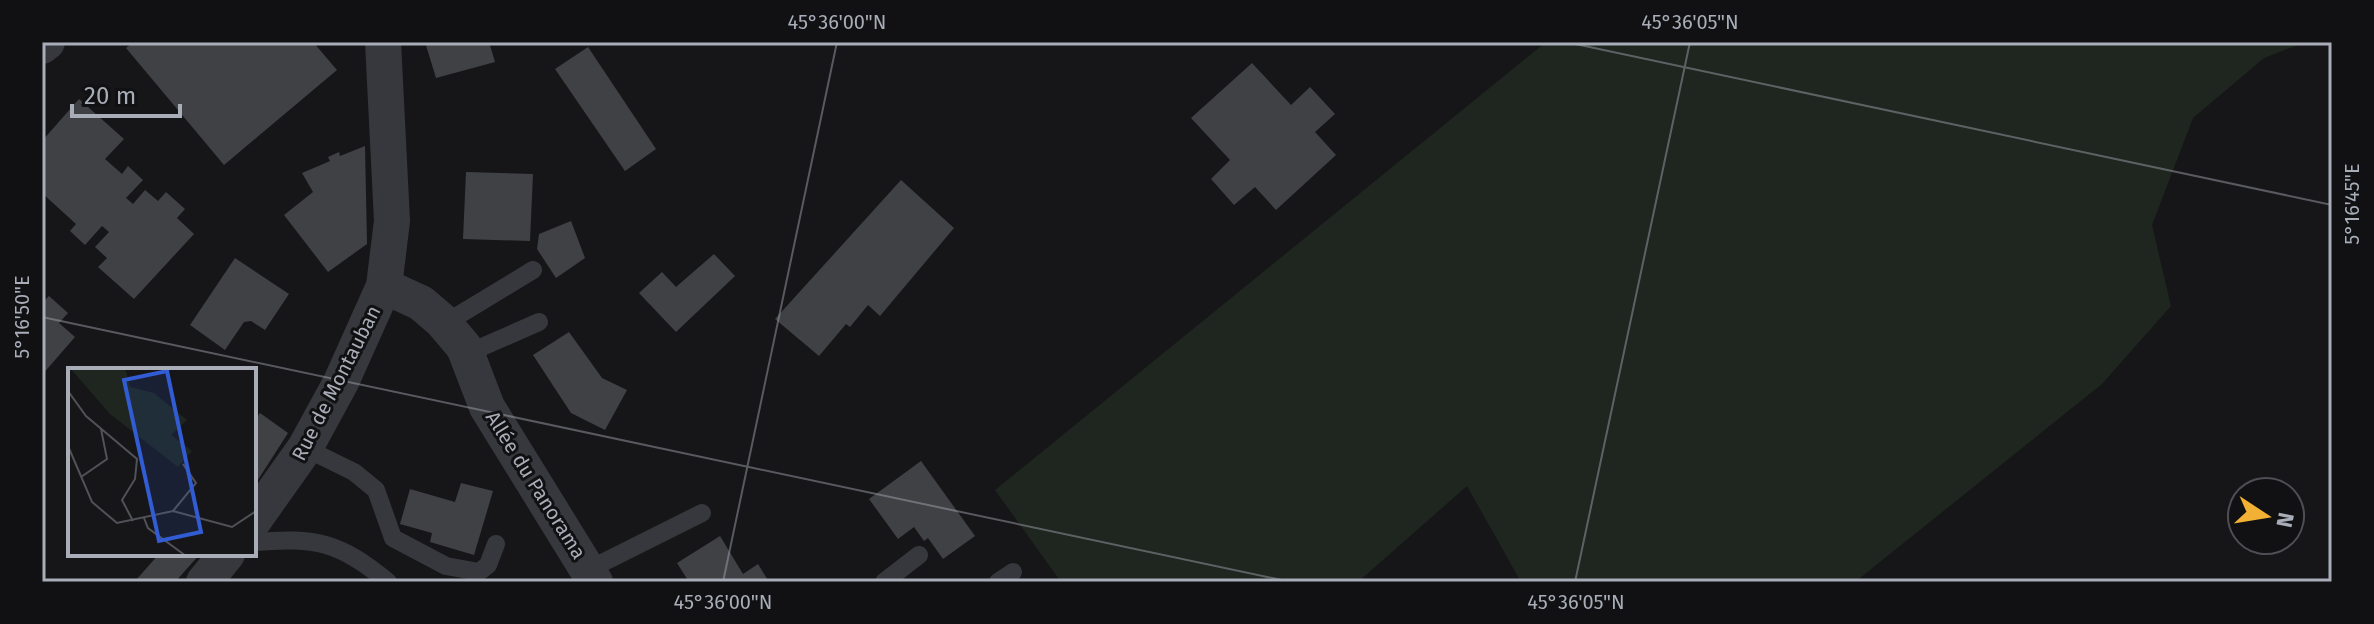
<svg xmlns="http://www.w3.org/2000/svg" width="2374" height="624" viewBox="0 0 2374 624" font-family="'Fira Sans',sans-serif">
	<style>
		.green { fill: #1e261f }
		.building { fill: #404145 }
		.lines { fill: none; stroke-linecap: round; stroke-linejoin: round }
		.lane { stroke: #37383d; stroke-width: 18 }
		.street { stroke: #37383d; stroke-width: 36 }
		.ticks { fill: none; stroke: #a8adb8; stroke-width: 2; stroke-opacity: 0.45 }
		.labels { text-anchor: middle; dominant-baseline: central; stroke-width: 6; stroke-linejoin: round; paint-order: stroke }
		.street-label { font-size: 20px; fill: #a8adb8; stroke: #111113 }
		.inset-road { fill: none; stroke: #505258; stroke-width: 2 }
		.view { fill: #325cd3; fill-opacity: 0.15; stroke: #325cd3; stroke-width: 4 }
		.inset-edge { fill: none; stroke: #a8adb8; stroke-width: 4 }
		.neatline { fill: none; stroke: #a8adb8; stroke-width: 3 }
		.ticks-label { font-size: 20px; text-anchor: middle; fill: #a8adb8 }
	</style>
	<rect width="100%" height="100%" fill="#161618"/>
	<!-- green -->
	<polygon class="green" points="1546,42 2306,42 2264,58 2193,118 2152,225 2171,306 2102,384 1855,582 1521,582 1467,486 1358,582 1061,582 995,490"/>
	<!-- building -->
	<g class="building">
		<polygon points="133,42 313,42 337,70 224,165 126,48"/>
		<polygon points="425,42 489,42 495,62 436,78"/>
		<polygon points="588,47 656,149 625,171 555,69"/>
		<polygon points="1252,63 1291,105 1310,87 1335,114 1315,132 1336,155 1276,210 1255,187 1234,205 1211,179 1230,160 1191,118"/>
		<polygon points="79,99 124,139 105,159 122,174 128,166 143,180 126,198 133,204 145,190 158,201 166,192 185,209 177,218 194,234 134,299 98,267 107,258 95,247 109,232 102,226 85,245 70,231 76,224 42,193 42,141"/>
		<polygon points="365,146 367,244 328,272 284,215 313,192 302,173 330,161 328,157 339,152 340,156"/>
		<polygon points="466,172 533,174 530,241 463,239"/>
		<polygon points="901,180 954,228 880,316 868,305 850,327 846,324 819,356 775,319"/>
		<polygon points="571,221 585,258 556,278 537,249 539,234"/>
		<polygon points="714,254 735,276 676,332 639,293 662,272 676,287"/>
		<polygon points="235,258 289,294 265,330 251,321 244,322 225,350 190,325"/>
		<polygon points="49,296 68,313 59,323 75,337 42,375 42,303"/>
		<polygon points="569,332 602,378 627,390 605,430 571,413 533,355"/>
		<polygon points="260,413 288,433 254,486 254,421"/>
		<polygon points="921,461 975,536 943,559 928,538 924,541 914,527 898,539 869,499"/>
		<polygon points="461,483 493,491 474,555 430,542 432,533 400,524 410,489 455,502"/>
		<polygon points="720,536 743,574 758,564 769,582 689,582 677,563"/>
		<polygon points="159,554 200,554 175,582 139,582 136,580"/>
	</g>
	<g class="lines">
		<!-- lane -->
		<g class="lane">
			<polyline points="444,324 533,270"/>
			<polyline points="466,354 539,322"/>
			<polyline points="305,448 354,472 376,490 393,538 446,566 479,572 488,565 496,544"/>
			<path d="M 254,542 C 316,537 340,542 388,582"/>
			<polyline points="588,570 702,513"/>
			<polyline points="884,582 919,555"/>
			<polyline points="998,582 1013,572"/>
		</g>
		<!-- street -->
		<g class="street">
			<polyline points="42,46 47,42"/>
			<polyline points="384,286 421,303 442,321 464,347 487,407 595,582"/>
			<polyline points="254,520 305,448 341,382 384,286 392,221 383,42"/>
			<polyline points="204,582 227,554"/>
		</g>
	</g>
	<!-- ticks -->
	<path class="ticks" d="M 1566,42 L 2332,205M 42,317 L 1291,582M 723,582 L 837,42M 1575,582 L 1690,42"/>
	<g class="labels">
		<!-- street labels -->
		<g class="street-label">
			<text transform="translate(336 383) rotate(-63)">Rue de Montauban</text>
			<text transform="translate(536 485) rotate(58)">Allée du Panorama</text>
		</g>
	</g>
	<!-- overview -->
	<g transform="translate(68 368)">
		<rect width="188" height="188" fill="#161618"/>
		<path d="M 2,0 L 57,0 L 62,19 L 86,25 L 119,52 L 103,67 L 124,83 L 110,99 L 42,46 Z" fill="#1e261f"/>
		<path class="inset-road" d="M 0,23 L 18,48 L 69,91 L 67,111 L 54,132 L 65,153M 0,78 L 24,134 L 49,155 L 105,143 L 164,159 L 188,143M 13,109 L 39,91 L 33,61M 105,143 L 128,115 L 115,96M 76,150 L 80,160 L 118,188"/>
		<path class="view" d="M 99,3 L 133,164 L 91,173 L 56,12 Z"/>
		<rect width="188" height="188" class="inset-edge"/>
	</g>
	<!-- border -->
	<rect width="2374" height="624" fill="none" stroke="#111113" stroke-width="88"/>
	<!-- north arrow -->
	<g transform="translate(2266 516) rotate(102)"><circle r="38" fill="#111113" stroke="#4d4f55" stroke-width="2"/>
	<path d="M0-6L14 30L0 20L-14 30Z" fill="#f2b134"/>
	<text y="-12" font-size="22" font-weight="bold" text-anchor="middle" fill="#a8adb8">N</text>
	</g>
	<!-- scale -->
	<path d="M72 104v12h108v-12" fill="none" stroke="#a8adb8" stroke-width="4"/>
	<text x="84" y="104" font-size="24" fill="#a8adb8" stroke="#111113" stroke-width="6" paint-order="stroke">20 m</text>
	<rect x="44" y="44" width="2286" height="536" class="neatline"/>
	<g class="ticks-label">
		<text x="837" y="29">45°36'00"N</text>
		<text x="1690" y="29">45°36'05"N</text>
		<text transform="translate(2352 204) rotate(-90)" y="7">5°16'45"E</text>
		<text transform="translate(22 317) rotate(-90)" y="7">5°16'50"E</text>
		<text x="723" y="609">45°36'00"N</text>
		<text x="1576" y="609">45°36'05"N</text>
	</g>
</svg>
